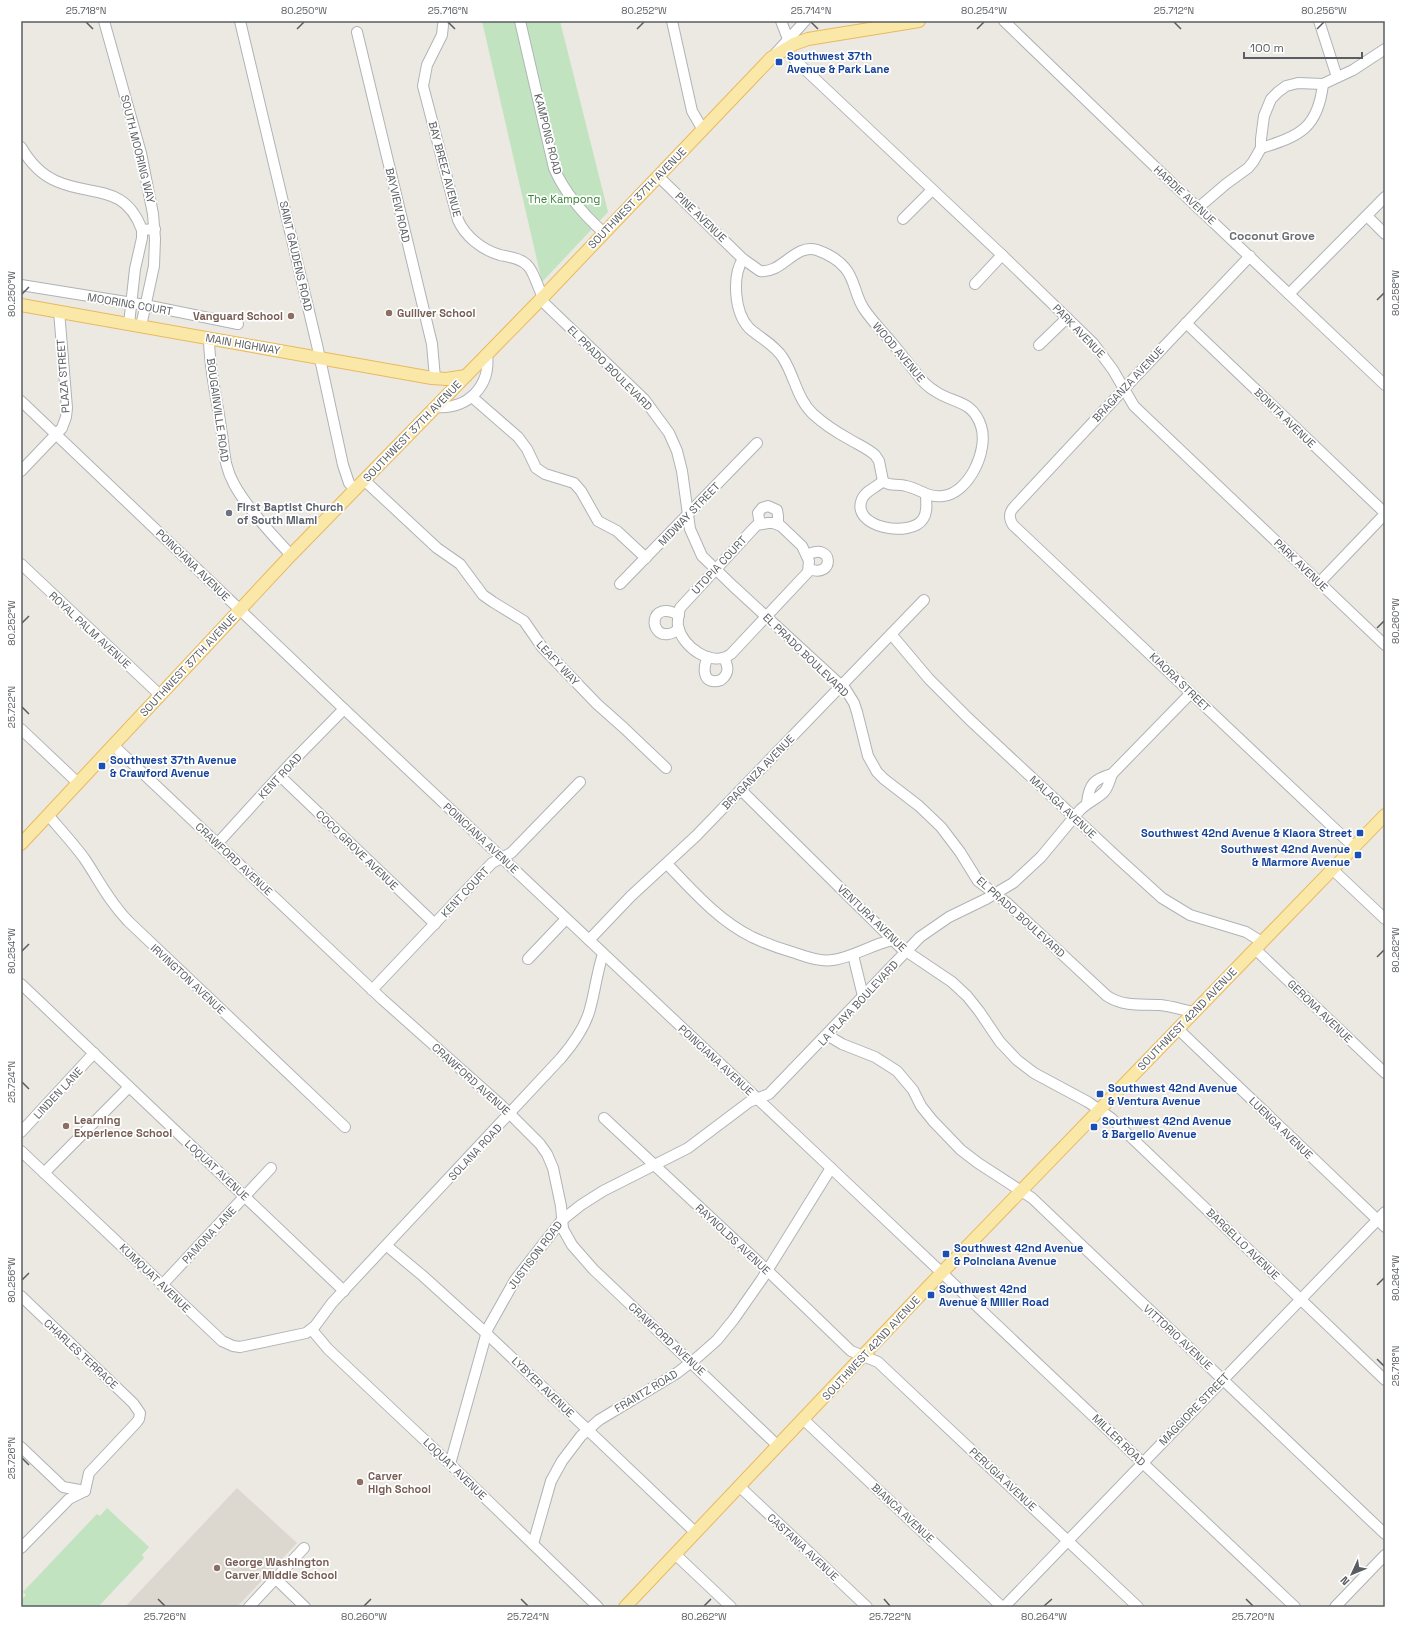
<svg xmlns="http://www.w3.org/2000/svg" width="1406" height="1628" viewBox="0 0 1406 1628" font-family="'Space Grotesk',sans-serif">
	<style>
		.education { fill: #dcd8d0 }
		.green { fill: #c1e3bf }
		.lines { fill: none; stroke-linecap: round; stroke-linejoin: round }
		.minor-casing { stroke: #afb3b7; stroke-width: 12 }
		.major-casing { stroke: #e9b95e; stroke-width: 14 }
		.minor { stroke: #fff; stroke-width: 10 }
		.major { stroke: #fae8a9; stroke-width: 12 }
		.ticks { fill: none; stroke: #5a5e62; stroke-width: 1.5 }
		.transit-dot { fill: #1a4fb4; stroke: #fff; stroke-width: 1.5 }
		.education-dot { fill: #8d6e63; stroke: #fff; stroke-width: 1.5 }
		.worship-dot { fill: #6b7280; stroke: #fff; stroke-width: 1.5 }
		.labels { text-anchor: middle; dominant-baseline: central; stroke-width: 3.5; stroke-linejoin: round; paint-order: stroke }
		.transit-label { font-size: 11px; font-weight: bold; fill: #164399; stroke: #fff; text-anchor: start }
		.street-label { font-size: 11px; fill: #5a5e62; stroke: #fff }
		.park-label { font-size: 11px; fill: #3a8239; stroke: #fff }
		.education-label { font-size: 11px; font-weight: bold; fill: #785e54; stroke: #fff; text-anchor: start }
		.worship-label { font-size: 11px; font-weight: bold; fill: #5b616d; stroke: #fff; text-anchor: start }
		.neighbourhood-label { font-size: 12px; font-weight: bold; fill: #6b7074; stroke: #fff }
		.neatline { fill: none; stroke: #5a5e62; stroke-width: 1.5 }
		.ticks-label { font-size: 10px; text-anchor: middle; fill: #5a5e62 }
	</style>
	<rect width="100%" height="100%" fill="#ece9e2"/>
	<!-- education -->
	<polygon class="education" points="237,1488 297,1543 237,1607 125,1607"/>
	<!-- green -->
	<g class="green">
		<polygon points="482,21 560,21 608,212 542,282"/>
		<polygon points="107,1508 149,1547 142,1555 144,1558 98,1607 23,1607 21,1605 21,1600 26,1595 23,1592 97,1514 100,1516"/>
	</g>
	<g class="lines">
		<!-- minor casing -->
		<g class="minor-casing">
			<g id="minor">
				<polyline points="104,21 141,153 153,214 155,239 154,266 141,326"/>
				<polyline points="240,21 317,345 343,465 349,483 355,489"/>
				<path d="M 520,21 L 554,168 C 565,194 583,214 604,233"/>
				<polyline points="672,21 692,111 703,130"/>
				<polyline points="781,21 788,39"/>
				<polyline points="1004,21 1175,186 1385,385"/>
				<polyline points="1319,21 1337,77"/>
				<path d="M 443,25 L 442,35 L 427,65 L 423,86 L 458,220 C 465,236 482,250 500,255 C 509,257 521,258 528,266 C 534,272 538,288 543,297"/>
				<polyline points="357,32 432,344 435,378"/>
				<polyline points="775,54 805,21"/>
				<polyline points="795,60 1002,255 1093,343 1113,370 1134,406 1385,645"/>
				<path d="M 21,147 C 29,161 40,174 56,181 C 91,197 125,183 142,230 L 155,229"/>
				<path d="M 1261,148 C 1300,136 1318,128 1323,84"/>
				<path d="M 658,176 L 743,259 L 760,271 C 782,274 795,243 817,250 C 828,254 838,259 845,268 C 855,279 855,296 864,309 C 872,321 883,332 893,344 C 901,354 909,364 917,374 C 922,381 928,387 935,391 C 953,404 972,399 981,426 C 989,450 969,493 943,496 C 928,498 920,489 906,486 C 898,483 889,487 883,481"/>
				<polyline points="1198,208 1226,184 1248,168 1253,162 1261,148 1261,139 1264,116 1271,99 1278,92 1286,86 1298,83 1323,84 1353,70 1385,49"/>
				<polyline points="1367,216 1385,234"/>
				<polyline points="903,219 932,190"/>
				<path d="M 1250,256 L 1137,375 L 1015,506 C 1009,512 1008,517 1013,525 L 1354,847"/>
				<path d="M 743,259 C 732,276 734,312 749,328 C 760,338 775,345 783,358 C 795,377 797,399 813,414 C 824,424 836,432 849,439 C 857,444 867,448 875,455 L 879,461 L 883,481"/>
				<polyline points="975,284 1002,255"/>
				<polyline points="21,285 145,305 238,324"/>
				<polyline points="1289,294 1385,197"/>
				<path d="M 540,299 L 644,399 L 669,433 L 677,451 L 682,471 L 690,529 L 702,556 L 733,586 L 846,690 L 854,703 L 857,712 L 868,756 L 877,772 L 884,779 L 919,806 L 941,827 L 960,852 L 978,881 L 1007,903 L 1107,996 C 1124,1007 1141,1004 1160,1005 C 1171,1006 1183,1010 1194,1012"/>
				<polyline points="1186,323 1385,513"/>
				<polyline points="129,324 135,269 142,238 142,230"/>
				<path d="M 209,338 C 209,369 217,398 221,428 C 225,450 223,464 234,484 C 246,507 273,536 291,555"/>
				<polyline points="1039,345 1067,318"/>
				<polyline points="472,397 518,437 527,449 536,468 545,474 574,483 581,491 598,521 617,531 646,558"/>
				<polyline points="21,401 344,709 831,1168 1295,1607"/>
				<path d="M 435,407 C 468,410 491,386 487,354"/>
				<polyline points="21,471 62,428 66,417 67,408 59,311"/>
				<polyline points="364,480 437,548 460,564 483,595 493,602 524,621 542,647 597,704 624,728 666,768"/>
				<path d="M 883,481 C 877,487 865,491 862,499 C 850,528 911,538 923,519 C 928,512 926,503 926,495"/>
				<path d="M 768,523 L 773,523 L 781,526 L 802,546 L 809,561 L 808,572 L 731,654 C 712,668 682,647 678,626 C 677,620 679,614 680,608 L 753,529 L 757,525 Z"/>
				<polyline points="760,524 758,513 762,508 768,506 777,510 778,516 778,524"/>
				<path d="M 807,555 C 834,541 835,579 809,569"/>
				<polyline points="21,564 160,695"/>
				<polyline points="1319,583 1385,514"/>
				<polyline points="620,584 757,443"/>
				<path d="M 679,615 C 648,599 649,637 668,634 C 672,634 676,631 679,629"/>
				<polyline points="891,634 929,679 969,719 1119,859 1162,898 1190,915 1246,932 1262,942"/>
				<path d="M 708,657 C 702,669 703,686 721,680 C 730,673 728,666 724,658"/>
				<polyline points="21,729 78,783"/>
				<polyline points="113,745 382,999 501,1105 540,1144 547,1154 553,1168 561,1206 563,1229 572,1245 593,1269 633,1307 778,1446"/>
				<polyline points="1112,774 1191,693"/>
				<polyline points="280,776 435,924"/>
				<polyline points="741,790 900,947 952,982 967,996 979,1011 1000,1042 1017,1060 1034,1073 1088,1102 1111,1118 1385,1380"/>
				<path d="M 48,815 C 60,829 73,843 84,858 C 99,880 108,900 128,921 L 345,1127"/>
				<polyline points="217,844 290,764 344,709"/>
				<path d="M 667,864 C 693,891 718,920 752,937 C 765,943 778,948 792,952 C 805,956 819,962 833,960 C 854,957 872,944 893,940"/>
				<polyline points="1332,869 1385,919"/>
				<polyline points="589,940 631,896 696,836 924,600"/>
				<polyline points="1255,949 1385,1073"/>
				<polyline points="853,955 863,996"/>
				<polyline points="528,959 566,919"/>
				<polyline points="21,984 344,1291"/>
				<polyline points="372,990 492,863 511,853 580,782"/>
				<polyline points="1178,1029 1385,1227"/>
				<polyline points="827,1035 842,1044 875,1057 897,1071 913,1090 921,1106 933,1121 961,1150 978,1163 1032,1198 1385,1534"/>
				<polyline points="604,1118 768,1271 851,1351 878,1362 1138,1607"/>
				<polyline points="21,1132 94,1053"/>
				<path d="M 21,1151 L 222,1341 L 233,1346 L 240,1347 L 306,1333 L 315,1326 L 332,1303 L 561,1058 C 573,1044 585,1028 590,1009 C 595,991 597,972 603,954"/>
				<polyline points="44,1173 129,1087"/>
				<polyline points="387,1246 423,1276 487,1334 695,1532"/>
				<polyline points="162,1285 271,1168"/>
				<polyline points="21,1296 133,1403 140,1413 139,1419 136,1423 89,1473 85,1491"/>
				<polyline points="312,1330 328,1349 450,1464 598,1607"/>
				<polyline points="803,1419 1002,1607"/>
				<polyline points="21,1447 63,1487 85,1491"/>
				<path d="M 450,1464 L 488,1328 L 515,1280 L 562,1220 L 581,1205 L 603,1191 L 688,1148 L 749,1102 L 769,1094 L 920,937 L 949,917 L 986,899 L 1013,883 L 1041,857 L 1080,810 C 1088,802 1097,799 1104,792 C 1108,788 1110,780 1112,774 C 1094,779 1089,784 1087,803"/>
				<polyline points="739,1486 867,1607"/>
				<polyline points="533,1544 551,1481 562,1461 581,1436 599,1420 677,1373 699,1356 717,1340 734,1319 762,1279 831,1168"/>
				<polyline points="21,1548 69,1499 85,1491"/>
				<polyline points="675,1554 731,1607"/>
				<polyline points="276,1579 305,1607"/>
				<polyline points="249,1607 304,1548"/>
				<polyline points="1004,1607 1385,1212"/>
				<polyline points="1335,1607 1385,1555"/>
			</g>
		</g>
		<!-- major casing -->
		<g class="major-casing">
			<g id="major">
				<polyline points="21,305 432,378 446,379 466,376"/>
				<polyline points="21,844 291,555 543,297 771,58 794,44 808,39 919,21"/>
				<polyline points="625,1607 925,1290 1385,815"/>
			</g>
		</g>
		<!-- minor -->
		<use href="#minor" class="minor"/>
		<!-- major -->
		<use href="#major" class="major"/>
	</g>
	<!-- ticks -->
	<path class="ticks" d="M 86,22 L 93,29M 448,22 L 455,29M 811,22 L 818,29M 1174,22 L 1181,29M 297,29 L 304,22M 637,29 L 644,22M 977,29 L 984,22M 1317,29 L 1324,22M 22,294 L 29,287M 1377,300 L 1384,293M 22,623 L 29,616M 1377,628 L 1384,621M 22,707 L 29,714M 22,951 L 29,944M 1377,957 L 1384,950M 22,1082 L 29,1089M 22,1280 L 29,1273M 1377,1285 L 1384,1278M 1377,1359 L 1384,1366M 22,1458 L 29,1465M 158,1599 L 165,1606M 521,1599 L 528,1606M 884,1599 L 890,1606M 1246,1599 L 1253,1606M 364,1606 L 371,1599M 704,1606 L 711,1599M 1044,1606 L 1052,1599"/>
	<!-- markers -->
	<g class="transit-dot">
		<rect x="775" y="58" width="8" height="8" rx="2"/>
		<rect x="98" y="762" width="8" height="8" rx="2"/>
		<rect x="1356" y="829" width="8" height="8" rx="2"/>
		<rect x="1354" y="851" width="8" height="8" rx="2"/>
		<rect x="1096" y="1090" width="8" height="8" rx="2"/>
		<rect x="1090" y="1123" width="8" height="8" rx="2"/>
		<rect x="942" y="1250" width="8" height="8" rx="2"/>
		<rect x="927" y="1291" width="8" height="8" rx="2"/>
	</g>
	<g class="education-dot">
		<circle cx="389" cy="313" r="4"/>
		<circle cx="291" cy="316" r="4"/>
		<circle cx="66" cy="1126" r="4"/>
		<circle cx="360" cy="1482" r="4"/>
		<circle cx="217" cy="1568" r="4"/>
	</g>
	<circle class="worship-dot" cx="229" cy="513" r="4"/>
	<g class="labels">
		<!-- transit labels -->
		<g class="transit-label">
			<text x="787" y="56">Southwest 37th<tspan x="787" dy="13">Avenue &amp; Park Lane</tspan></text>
			<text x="110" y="760">Southwest 37th Avenue<tspan x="110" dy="13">&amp; Crawford Avenue</tspan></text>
			<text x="1352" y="833" text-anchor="end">Southwest 42nd Avenue &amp; Kiaora Street</text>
			<text x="1350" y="849" text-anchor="end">Southwest 42nd Avenue<tspan x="1350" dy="13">&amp; Marmore Avenue</tspan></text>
			<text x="1108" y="1088">Southwest 42nd Avenue<tspan x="1108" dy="13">&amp; Ventura Avenue</tspan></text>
			<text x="1102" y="1121">Southwest 42nd Avenue<tspan x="1102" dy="13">&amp; Bargello Avenue</tspan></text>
			<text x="954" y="1248">Southwest 42nd Avenue<tspan x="954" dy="13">&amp; Poinciana Avenue</tspan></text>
			<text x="939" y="1289">Southwest 42nd<tspan x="939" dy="13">Avenue &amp; Miller Road</tspan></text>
		</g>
		<!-- street labels -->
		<g class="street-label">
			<text transform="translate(548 134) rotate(76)">KAMPONG ROAD</text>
			<text transform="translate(138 149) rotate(76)">SOUTH MOORING WAY</text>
			<text transform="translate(445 169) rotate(75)">BAY BREEZ AVENUE</text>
			<text transform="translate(1185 195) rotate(43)">HARDIE AVENUE</text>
			<text transform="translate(637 198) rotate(-46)">SOUTHWEST 37TH AVENUE</text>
			<text transform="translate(398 205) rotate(77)">BAYVIEW ROAD</text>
			<text transform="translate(701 217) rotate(44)">PINE AVENUE</text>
			<text transform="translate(296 256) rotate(77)">SAINT GAUDENS ROAD</text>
			<text transform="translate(130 304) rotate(10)">MOORING COURT</text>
			<text transform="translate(1079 331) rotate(46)">PARK AVENUE</text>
			<text transform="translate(243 344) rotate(10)">MAIN HIGHWAY</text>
			<text transform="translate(899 352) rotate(50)">WOOD AVENUE</text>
			<text transform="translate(610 368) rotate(45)">EL PRADO BOULEVARD</text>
			<text transform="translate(63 376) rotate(-94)">PLAZA STREET</text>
			<text transform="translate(1128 384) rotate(-47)">BRAGANZA AVENUE</text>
			<text transform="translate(218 410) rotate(82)">BOUGAINVILLE ROAD</text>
			<text transform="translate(1285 418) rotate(44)">BONITA AVENUE</text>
			<text transform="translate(412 431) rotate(-46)">SOUTHWEST 37TH AVENUE</text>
			<text transform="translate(689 514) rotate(-46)">MIDWAY STREET</text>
			<text transform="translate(193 565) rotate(44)">POINCIANA AVENUE</text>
			<text transform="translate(719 565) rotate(-47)">UTOPIA COURT</text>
			<text transform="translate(1301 565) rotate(44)">PARK AVENUE</text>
			<text transform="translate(90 630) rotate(43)">ROYAL PALM AVENUE</text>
			<text transform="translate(806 655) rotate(44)">EL PRADO BOULEVARD</text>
			<text transform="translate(558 663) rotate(47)">LEAFY WAY</text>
			<text transform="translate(188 665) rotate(-47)">SOUTHWEST 37TH AVENUE</text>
			<text transform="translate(1180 682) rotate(44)">KIAORA STREET</text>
			<text transform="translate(758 772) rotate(-46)">BRAGANZA AVENUE</text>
			<text transform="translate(280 776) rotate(-47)">KENT ROAD</text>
			<text transform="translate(1063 807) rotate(43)">MALAGA AVENUE</text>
			<text transform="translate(481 838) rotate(43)">POINCIANA AVENUE</text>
			<text transform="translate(357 850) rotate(44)">COCO GROVE AVENUE</text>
			<text transform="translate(234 859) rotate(43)">CRAWFORD AVENUE</text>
			<text transform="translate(465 892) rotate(-47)">KENT COURT</text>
			<text transform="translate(1021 917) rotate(42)">EL PRADO BOULEVARD</text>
			<text transform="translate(872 918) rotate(44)">VENTURA AVENUE</text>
			<text transform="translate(188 979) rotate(43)">IRVINGTON AVENUE</text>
			<text transform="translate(858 1003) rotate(-47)">LA PLAYA BOULEVARD</text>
			<text transform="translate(1320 1011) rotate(44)">GERONA AVENUE</text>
			<text transform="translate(1187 1019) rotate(-46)">SOUTHWEST 42ND AVENUE</text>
			<text transform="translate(716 1060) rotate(43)">POINCIANA AVENUE</text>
			<text transform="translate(471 1079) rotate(42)">CRAWFORD AVENUE</text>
			<text transform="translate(58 1093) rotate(-47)">LINDEN LANE</text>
			<text transform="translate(1281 1128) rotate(44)">LUENGA AVENUE</text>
			<text transform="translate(475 1152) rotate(-47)">SOLANA ROAD</text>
			<text transform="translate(217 1170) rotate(43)">LOQUAT AVENUE</text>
			<text transform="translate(209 1235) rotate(-47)">PAMONA LANE</text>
			<text transform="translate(733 1239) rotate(43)">RAYNOLDS AVENUE</text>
			<text transform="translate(1243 1244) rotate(44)">BARGELLO AVENUE</text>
			<text transform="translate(535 1255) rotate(-53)">JUSTISON ROAD</text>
			<text transform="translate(155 1278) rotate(44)">KUMQUAT AVENUE</text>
			<text transform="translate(1178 1337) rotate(43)">VITTORIO AVENUE</text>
			<text transform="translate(667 1339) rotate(43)">CRAWFORD AVENUE</text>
			<text transform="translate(871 1348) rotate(-47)">SOUTHWEST 42ND AVENUE</text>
			<text transform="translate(81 1354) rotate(43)">CHARLES TERRACE</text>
			<text transform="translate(543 1387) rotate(44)">LYBYER AVENUE</text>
			<text transform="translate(646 1391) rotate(-31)">FRANTZ ROAD</text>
			<text transform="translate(1194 1409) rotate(-46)">MAGGIORE STREET</text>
			<text transform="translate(1119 1440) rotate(44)">MILLER ROAD</text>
			<text transform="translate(455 1469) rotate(44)">LOQUAT AVENUE</text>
			<text transform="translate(1003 1479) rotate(43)">PERUGIA AVENUE</text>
			<text transform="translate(903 1513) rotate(43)">BIANCA AVENUE</text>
			<text transform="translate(803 1547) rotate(43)">CASTANIA AVENUE</text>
		</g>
		<!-- park labels -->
		<g class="park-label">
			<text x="564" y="199">The Kampong</text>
		</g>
		<!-- education labels -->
		<g class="education-label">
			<text x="397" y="313">Gulliver School</text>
			<text x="283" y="316" text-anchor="end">Vanguard School</text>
			<text x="74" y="1120">Learning<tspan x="74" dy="13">Experience School</tspan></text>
			<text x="368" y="1476">Carver<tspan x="368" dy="13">High School</tspan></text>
			<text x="225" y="1562">George Washington<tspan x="225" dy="13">Carver Middle School</tspan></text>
		</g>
		<!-- worship labels -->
		<g class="worship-label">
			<text x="237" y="507">First Baptist Church<tspan x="237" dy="13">of South Miami</tspan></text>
		</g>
		<!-- neighbourhood labels -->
		<g class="neighbourhood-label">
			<text x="1272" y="236">Coconut Grove</text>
		</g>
	</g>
	<!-- border -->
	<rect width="1406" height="1628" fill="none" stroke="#ffffff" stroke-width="44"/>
	<!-- north arrow -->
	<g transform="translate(1352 1574) rotate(226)" stroke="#ffffff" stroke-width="3" paint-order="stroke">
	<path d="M0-3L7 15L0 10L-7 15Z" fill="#5a5e62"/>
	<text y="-6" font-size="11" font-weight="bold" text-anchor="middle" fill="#5a5e62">N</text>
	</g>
	<!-- scale -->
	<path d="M1244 52v6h118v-6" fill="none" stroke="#5a5e62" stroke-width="2"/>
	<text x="1250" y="52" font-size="12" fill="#5a5e62" stroke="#ffffff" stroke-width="3" paint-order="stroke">100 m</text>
	<rect x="22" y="22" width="1362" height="1584" class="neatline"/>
	<g class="ticks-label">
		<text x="86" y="14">25.718°N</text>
		<text x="304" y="14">80.250°W</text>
		<text x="448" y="14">25.716°N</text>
		<text x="644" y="14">80.252°W</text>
		<text x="811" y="14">25.714°N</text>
		<text x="984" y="14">80.254°W</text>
		<text x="1174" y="14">25.712°N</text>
		<text x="1324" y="14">80.256°W</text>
		<text transform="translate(1395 293) rotate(-90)" y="4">80.258°W</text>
		<text transform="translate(11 294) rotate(-90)" y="4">80.250°W</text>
		<text transform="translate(1395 621) rotate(-90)" y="4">80.260°W</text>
		<text transform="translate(11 623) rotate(-90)" y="4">80.252°W</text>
		<text transform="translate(11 707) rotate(-90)" y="4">25.722°N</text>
		<text transform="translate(1395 950) rotate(-90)" y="4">80.262°W</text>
		<text transform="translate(11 951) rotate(-90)" y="4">80.254°W</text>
		<text transform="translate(11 1082) rotate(-90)" y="4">25.724°N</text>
		<text transform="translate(1395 1278) rotate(-90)" y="4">80.264°W</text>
		<text transform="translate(11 1280) rotate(-90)" y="4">80.256°W</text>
		<text transform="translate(1395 1366) rotate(-90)" y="4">25.718°N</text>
		<text transform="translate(11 1458) rotate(-90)" y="4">25.726°N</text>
		<text x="165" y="1620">25.726°N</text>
		<text x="364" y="1620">80.260°W</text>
		<text x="528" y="1620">25.724°N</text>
		<text x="704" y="1620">80.262°W</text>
		<text x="890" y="1620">25.722°N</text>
		<text x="1044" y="1620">80.264°W</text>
		<text x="1253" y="1620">25.720°N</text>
	</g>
</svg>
